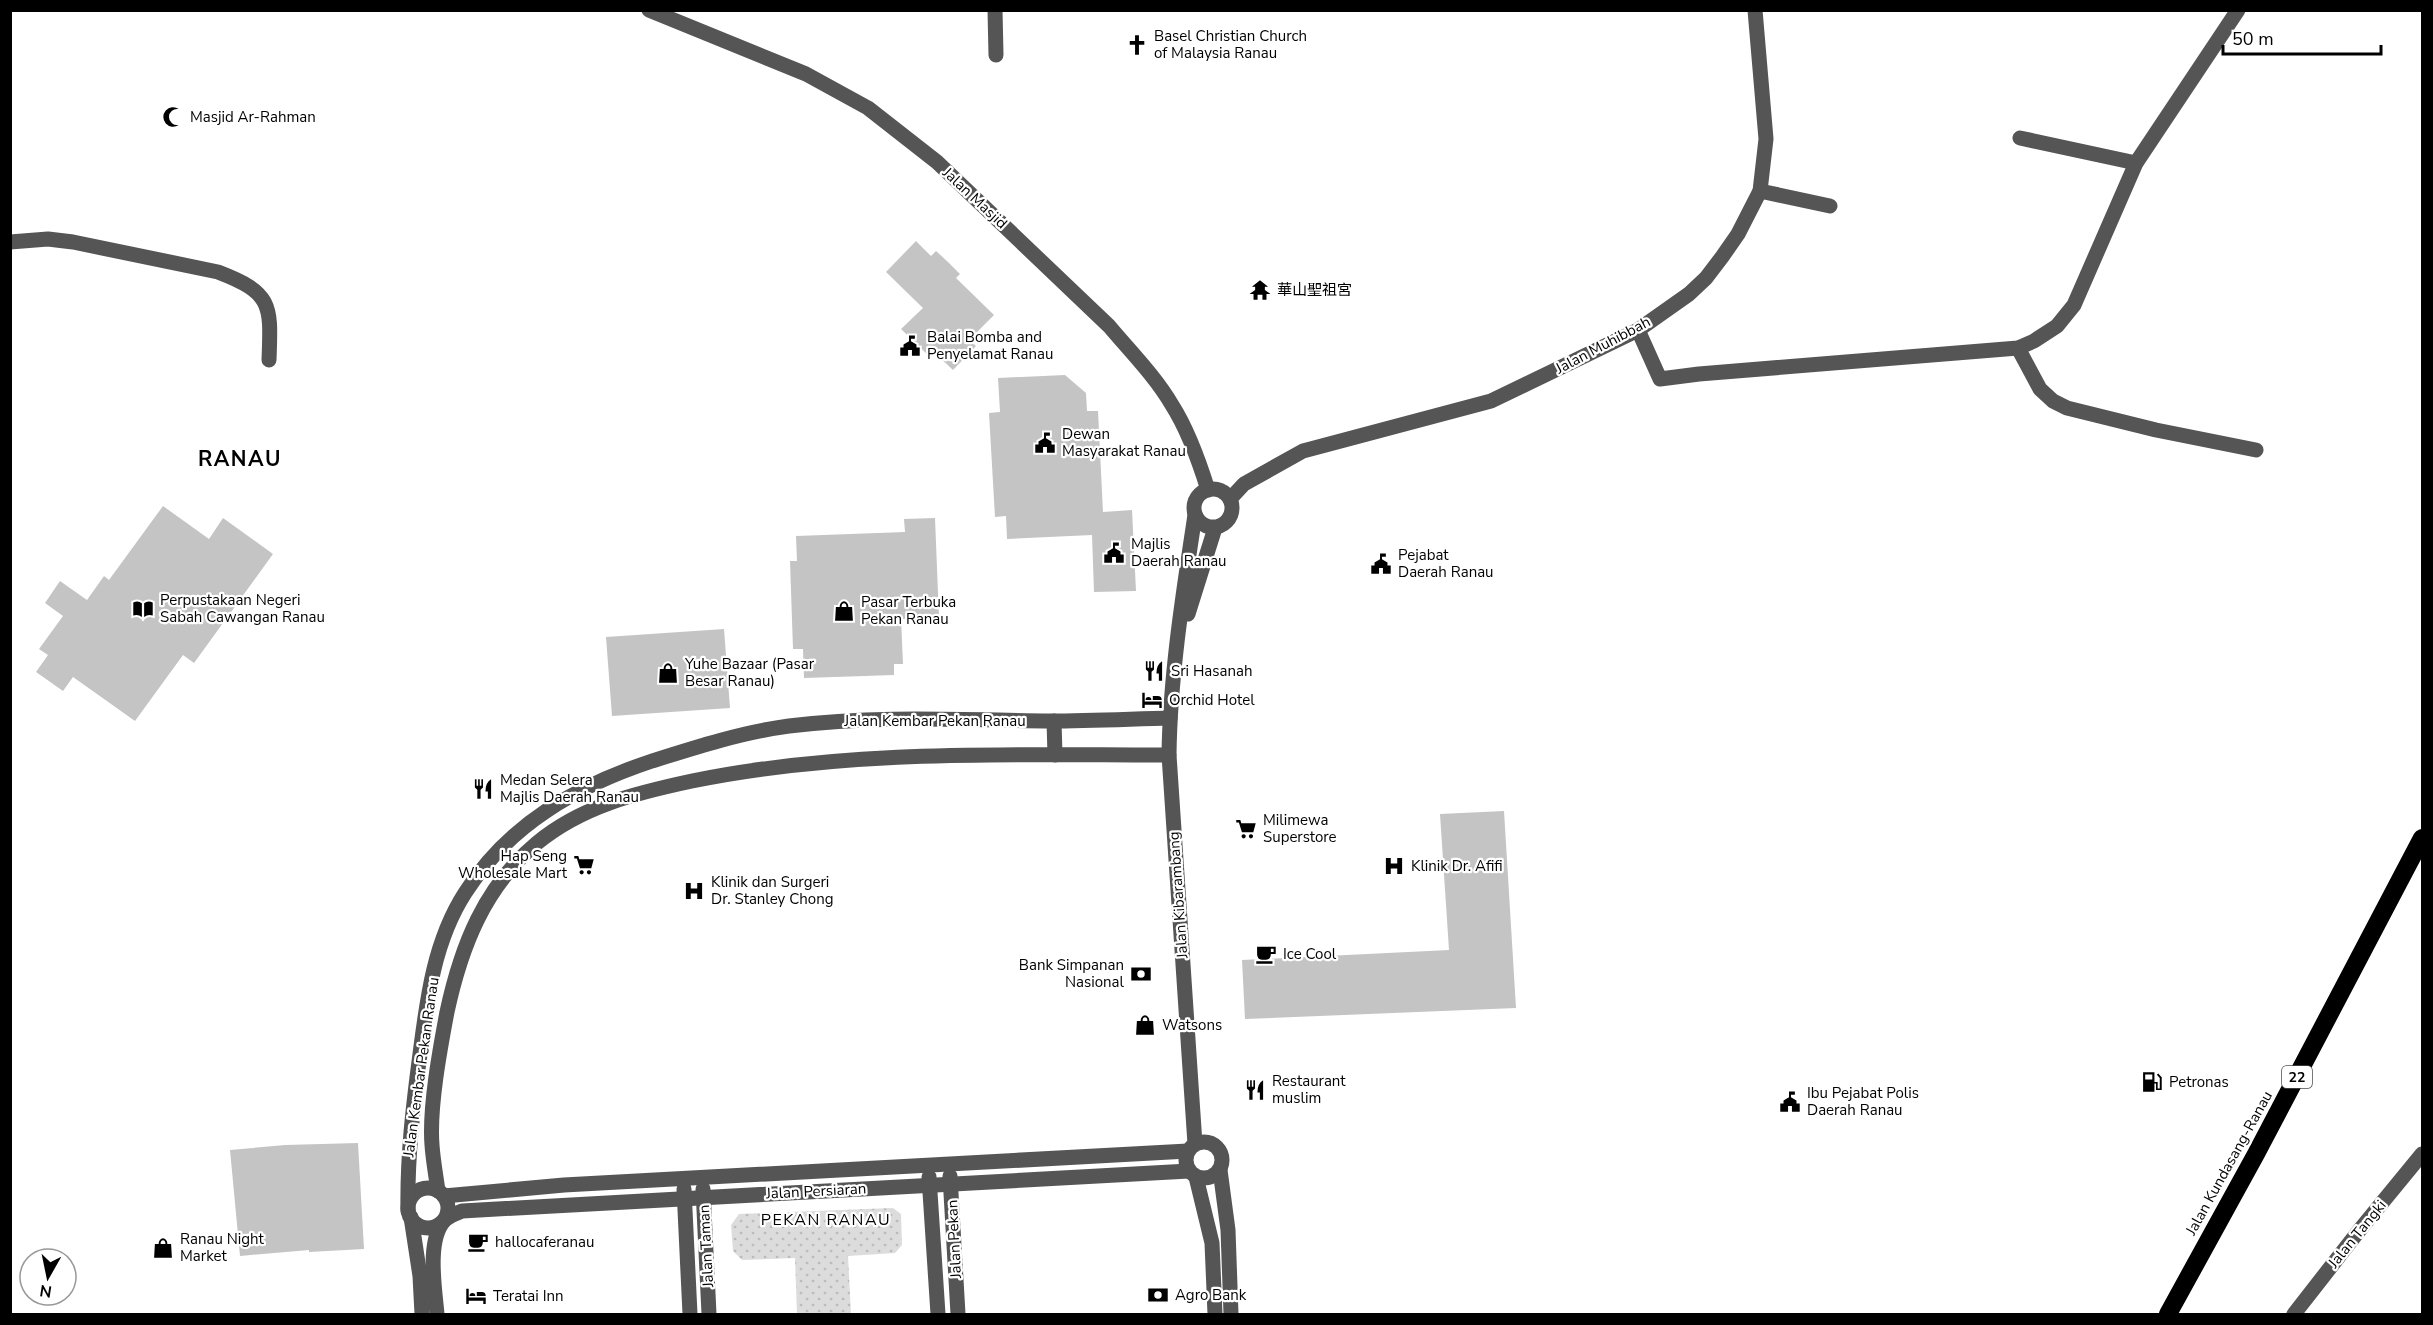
<svg xmlns="http://www.w3.org/2000/svg" width="2433" height="1325" viewBox="0 0 2433 1325" font-family="'Nunito Sans','Noto Sans SC',sans-serif">
	<style>
		.green { fill: url(#green-dots) }
		.building { fill: #c4c4c4 }
		.lines { fill: none; stroke-linecap: round; stroke-linejoin: round }
		.minor { stroke: #555; stroke-width: 15 }
		.highway { stroke: #000; stroke-width: 18 }
		.labels { text-anchor: middle; dominant-baseline: central; stroke-width: 4.5; stroke-linejoin: round; paint-order: stroke }
		.shield { fill: #fff; stroke: #4c4c4c; stroke-width: 1.5 }
		.shield-label { font-size: 14px; font-weight: bold; fill: #000 }
		.poi-label { font-size: 15px; fill: #000; stroke: #fff; text-anchor: start }
		.street-label { font-size: 15px; fill: #000; stroke: #fff }
		.neighbourhood-label { font-size: 16px; letter-spacing: 1.5px; fill: #000; stroke: #fff }
		.district-label { font-size: 21px; font-weight: bold; letter-spacing: 1.5px; fill: #000; stroke: #fff }
	</style>
	<defs>
		<pattern id="green-dots" width="8" height="8" patternUnits="userSpaceOnUse" patternTransform="scale(1.5)"><rect width="8" height="8" fill="#dcdcdc"/><path d="M2 2h.1M6 6h.1" fill="none" stroke="#bbb" stroke-width="1.8" stroke-linecap="round"/></pattern>
	</defs>
	<rect width="100%" height="100%" fill="#fff"/>
	<!-- green -->
	<polygon class="green" points="893,1208 901,1214 902,1245 895,1253 848,1256 851,1314 797,1314 795,1258 742,1260 733,1251 731,1225 739,1214"/>
	<!-- building -->
	<g class="building">
		<polygon points="916,241 931,256 936,251 949,263 960,274 956,278 994,315 969,340 976,346 953,370 934,352 930,357 901,329 923,308 886,272"/>
		<polygon points="1065,375 1086,393 1087,411 1098,411 1103,512 1132,510 1136,591 1094,592 1092,535 1007,539 1006,516 995,517 989,413 1000,412 998,378"/>
		<polygon points="163,506 209,539 223,518 273,554 194,663 183,655 135,721 73,677 63,691 36,672 48,655 39,649 63,616 45,603 60,581 87,600 104,576 109,580"/>
		<polygon points="935,518 939,618 901,619 903,664 894,664 894,675 804,678 803,649 793,649 790,561 797,561 796,536 905,532 904,519"/>
		<polygon points="724,629 730,708 612,716 606,637"/>
		<polygon points="1504,811 1516,1008 1245,1019 1242,960 1449,950 1440,814"/>
		<polygon points="358,1143 364,1249 309,1252 309,1250 240,1256 230,1150 285,1145"/>
	</g>
	<g class="lines">
		<!-- minor -->
		<g class="minor">
			<path d="M 649,10 L 806,74 L 868,108 L 937,162 L 1109,326 C 1130,351 1155,376 1172,405 C 1188,430 1199,461 1208,490"/>
			<polyline points="995,10 996,55"/>
			<polyline points="2020,138 2136,163"/>
			<polyline points="1760,191 1830,206"/>
			<path d="M 10,242 L 48,239 L 73,242 L 218,272 C 273,293 271,305 269,360"/>
			<polyline points="1638,330 1660,379 1699,374 2018,348 2034,341 2057,326 2074,305 2136,163 2238,10"/>
			<polyline points="2018,348 2040,389 2053,401 2067,408 2156,430 2256,450"/>
			<circle cx="1213" cy="508" r="19"/>
			<polyline points="1230,499 1244,484 1303,451 1491,401 1638,330 1689,294 1706,278 1722,257 1738,234 1760,191 1766,139 1755,10"/>
			<path d="M 1195,515 C 1183,594 1170,676 1169,755 L 1195,1144"/>
			<polyline points="1188,614 1215,528"/>
			<polyline points="1054,721 1055,755"/>
			<circle cx="1204" cy="1160" r="18"/>
			<polyline points="1220,1170 1228,1230 1231,1314"/>
			<polyline points="950,1176 958,1314"/>
			<polyline points="929,1177 938,1314"/>
			<polyline points="1196,1177 1212,1243 1215,1314"/>
			<circle cx="428" cy="1208" r="20"/>
			<polyline points="684,1189 690,1314"/>
			<polyline points="703,1189 709,1314"/>
			<path d="M 438,1191 C 436,1176 433,1160 432,1145 C 429,1108 440,1049 447,1012 C 461,947 484,887 537,843 C 582,806 636,793 692,781 C 849,749 1011,755 1169,755"/>
			<polyline points="444,1196 564,1185 1188,1151"/>
			<path d="M 408,1211 C 407,1158 413,1107 420,1054 C 427,999 434,941 465,893 C 509,824 577,786 652,761 C 696,747 743,732 789,726 C 876,715 963,720 1050,721 C 1090,721 1130,719 1170,718"/>
			<polyline points="411,1217 420,1276 422,1314"/>
			<path d="M 437,1314 C 435,1290 426,1239 445,1220 C 449,1216 457,1213 462,1211 L 1189,1171"/>
			<polyline points="2294,1314 2358,1232 2422,1154"/>
		</g>
		<!-- highway -->
		<polyline class="highway" points="2168,1314 2256,1154 2422,838"/>
	</g>
	<!-- icons -->
	<defs>
		<g id="church-bare" transform="scale(1.62)"><path d="M-1.2-6h2.4v3.5h3.3v2.4h-3.3V6h-2.4V-.1h-3.3v-2.4h3.3Z" fill="#000" stroke="#fff" stroke-width="2.5" paint-order="stroke"/></g>
		<g id="mosque-bare" transform="scale(1.62)"><path d="M3.5-4.9A6 6 0 1 0 3.5 4.9A5 5 0 1 1 3.5-4.9Z" fill="#000" stroke="#fff" stroke-width="2.5" paint-order="stroke"/></g>
		<g id="temple-bare" transform="scale(1.62)"><path d="M0-6L5-2H3V0L6.5 2.5H4V6H1.5V3h-3V6H-4V2.5H-6.5L-3 0V-2H-5Z" fill="#000" stroke="#fff" stroke-width="2.5" paint-order="stroke"/></g>
		<g id="civic-bare" transform="scale(1.62)"><path d="M-.6-6.5H3V-4.5H.6V-3L4-1V1h2V6H-6V1h2V-1L-.6-3ZM-1.2 2.5V6h2.4V2.5Z" fill="#000" stroke="#fff" stroke-width="2.5" paint-order="stroke"/></g>
		<g id="library-bare" transform="scale(1.62)"><path d="M-6-4Q-3-5.5-.7-3.5V5Q-3 3-6 4ZM6-4Q3-5.5 .7-3.5V5Q3 3 6 4Z" fill="#000" stroke="#fff" stroke-width="2.5" paint-order="stroke"/></g>
		<g id="shop-bare" transform="scale(1.62)"><path d="M-5-2.5h2.3a2.7 3.5 0 0 1 5.4 0H5L5.5 6h-11ZM-1.5-2.5h3a1.5 2.3 0 0 0-3 0Z" fill="#000" stroke="#fff" stroke-width="2.5" paint-order="stroke"/></g>
		<g id="restaurant-bare" transform="scale(1.62)"><path d="M-5-6h1v4h1v-4h1v4h1v-4h1v5L-1.5 .5V6h-2V.5L-5-1ZM5-6V6H3V1.5H1.5Q1.5-4 5-6Z" fill="#000" stroke="#fff" stroke-width="2.5" paint-order="stroke"/></g>
		<g id="hotel-bare" transform="scale(1.62)"><path d="M-6-4.5h1.5V1H6V5H4.5V3h-9V5H-6ZM-4 0a1.8 1.8 0 1 1 3.6 0ZM.5 0V-2.5h3Q6-2.5 6 0Z" fill="#000" stroke="#fff" stroke-width="2.5" paint-order="stroke"/></g>
		<g id="supermarket-bare" transform="scale(1.62)"><path d="M-6-5.5h2.5l.6 2H6L4.5 2H-2.5L-4.4-4H-6ZM-1.5 3.2a1.3 1.3 0 1 0 .1 0ZM3 3.2a1.3 1.3 0 1 0 .1 0Z" fill="#000" stroke="#fff" stroke-width="2.5" paint-order="stroke"/></g>
		<g id="hospital-bare" transform="scale(1.62)"><path d="M-5-5h3v3.5h4V-5h3V5h-3V1.5h-4V5h-3Z" fill="#000" stroke="#fff" stroke-width="2.5" paint-order="stroke"/></g>
		<g id="cafe-bare" transform="scale(1.62)"><path d="M-5.5-4.5H6V0H3Q3 3.5 0 3.5H-2.5Q-5.5 3.5-5.5 0ZM3-3.2v2h1.7v-2ZM-6 4.5H4V6H-6Z" fill="#000" stroke="#fff" stroke-width="2.5" paint-order="stroke"/></g>
		<g id="bank-bare" transform="scale(1.62)"><path d="M-6-4H6V4H-6ZM0-2.3a2.3 2.3 0 1 0 0 4.6a2.3 2.3 0 1 0 0-4.6Z" fill="#000" stroke="#fff" stroke-width="2.5" paint-order="stroke"/></g>
		<g id="fuel-bare" transform="scale(1.62)"><path d="M-5.5-6h7V0h2V4h1.3V-2.5L3-4.5l.8-.8L6-3V5H2.5V1h-1V6h-7ZM-4.2-4.7v3.2H.2V-4.7Z" fill="#000" stroke="#fff" stroke-width="2.5" paint-order="stroke"/></g>
	</defs>
	<g fill-rule="evenodd">
		<use href="#church-bare" x="1137" y="45"/>
		<use href="#mosque-bare" x="173" y="117"/>
		<use href="#temple-bare" x="1260" y="290"/>
		<use href="#civic-bare" x="910" y="346"/>
		<use href="#civic-bare" x="1045" y="443"/>
		<use href="#civic-bare" x="1114" y="553"/>
		<use href="#civic-bare" x="1381" y="564"/>
		<use href="#library-bare" x="143" y="609"/>
		<use href="#shop-bare" x="844" y="611"/>
		<use href="#restaurant-bare" x="1154" y="671"/>
		<use href="#shop-bare" x="668" y="673"/>
		<use href="#hotel-bare" x="1152" y="700"/>
		<use href="#restaurant-bare" x="483" y="789"/>
		<use href="#supermarket-bare" x="1246" y="829"/>
		<use href="#supermarket-bare" x="584" y="865"/>
		<use href="#hospital-bare" x="1394" y="866"/>
		<use href="#hospital-bare" x="694" y="891"/>
		<use href="#cafe-bare" x="1266" y="954"/>
		<use href="#bank-bare" x="1141" y="974"/>
		<use href="#shop-bare" x="1145" y="1025"/>
		<use href="#fuel-bare" x="2152" y="1082"/>
		<use href="#restaurant-bare" x="1255" y="1090"/>
		<use href="#civic-bare" x="1790" y="1102"/>
		<use href="#cafe-bare" x="478" y="1242"/>
		<use href="#shop-bare" x="163" y="1248"/>
		<use href="#bank-bare" x="1158" y="1295"/>
		<use href="#hotel-bare" x="476" y="1296"/>
	</g>
	<g class="labels">
		<!-- shield labels -->
		<rect class="shield" x="2282" y="1066" width="30" height="22" rx="4.5"/>
		<g class="shield-label">
			<text x="2297" y="1077">22</text>
		</g>
		<!-- poi labels -->
		<g class="poi-label">
			<text x="1154" y="36">Basel Christian Church<tspan x="1154" dy="17">of Malaysia Ranau</tspan></text>
			<text x="190" y="117">Masjid Ar-Rahman</text>
			<text x="1277" y="290">華山聖祖宮</text>
			<text x="927" y="337">Balai Bomba and<tspan x="927" dy="17">Penyelamat Ranau</tspan></text>
			<text x="1062" y="434">Dewan<tspan x="1062" dy="17">Masyarakat Ranau</tspan></text>
			<text x="1131" y="544">Majlis<tspan x="1131" dy="17">Daerah Ranau</tspan></text>
			<text x="1398" y="555">Pejabat<tspan x="1398" dy="17">Daerah Ranau</tspan></text>
			<text x="160" y="600">Perpustakaan Negeri<tspan x="160" dy="17">Sabah Cawangan Ranau</tspan></text>
			<text x="861" y="602">Pasar Terbuka<tspan x="861" dy="17">Pekan Ranau</tspan></text>
			<text x="685" y="664">Yuhe Bazaar (Pasar<tspan x="685" dy="17">Besar Ranau)</tspan></text>
			<text x="1171" y="671">Sri Hasanah</text>
			<text x="1169" y="700">Orchid Hotel</text>
			<text x="500" y="780">Medan Selera<tspan x="500" dy="17">Majlis Daerah Ranau</tspan></text>
			<text x="1263" y="820">Milimewa<tspan x="1263" dy="17">Superstore</tspan></text>
			<text x="567" y="856" text-anchor="end">Hap Seng<tspan x="567" dy="17">Wholesale Mart</tspan></text>
			<text x="1411" y="866">Klinik Dr. Afifi</text>
			<text x="711" y="882">Klinik dan Surgeri<tspan x="711" dy="17">Dr. Stanley Chong</tspan></text>
			<text x="1283" y="954">Ice Cool</text>
			<text x="1124" y="965" text-anchor="end">Bank Simpanan<tspan x="1124" dy="17">Nasional</tspan></text>
			<text x="1162" y="1025">Watsons</text>
			<text x="1272" y="1081">Restaurant<tspan x="1272" dy="17">muslim</tspan></text>
			<text x="2169" y="1082">Petronas</text>
			<text x="1807" y="1093">Ibu Pejabat Polis<tspan x="1807" dy="17">Daerah Ranau</tspan></text>
			<text x="180" y="1239">Ranau Night<tspan x="180" dy="17">Market</tspan></text>
			<text x="495" y="1242">hallocaferanau</text>
			<text x="1175" y="1295">Agro Bank</text>
			<text x="493" y="1296">Teratai Inn</text>
		</g>
		<!-- street labels -->
		<g class="street-label">
			<text transform="translate(975 198) rotate(43)">Jalan Masjid</text>
			<text transform="translate(1603 345) rotate(-28)">Jalan Muhibbah</text>
			<text x="935" y="721">Jalan Kembar Pekan Ranau</text>
			<text transform="translate(1178 895) rotate(-94)">Jalan Kibarambang</text>
			<text transform="translate(421 1067) rotate(-82)">Jalan Kembar Pekan Ranau</text>
			<text transform="translate(2229 1163) rotate(-61)">Jalan Kundasang-Ranau</text>
			<text transform="translate(816 1191) rotate(-3)">Jalan Persiaran</text>
			<text transform="translate(2357 1234) rotate(-51)">Jalan Tangki</text>
			<text transform="translate(954 1239) rotate(-93)">Jalan Pekan</text>
			<text transform="translate(706 1246) rotate(-93)">Jalan Taman</text>
		</g>
		<!-- neighbourhood labels -->
		<g class="neighbourhood-label">
			<text x="826" y="1220">PEKAN RANAU</text>
		</g>
		<!-- district labels -->
		<g class="district-label">
			<text x="240" y="459">RANAU</text>
		</g>
	</g>
	<!-- border -->
	<rect width="2433" height="1325" fill="none" stroke="#000000" stroke-width="24"/>
	<!-- north arrow -->
	<g transform="translate(48 1277) rotate(189)"><circle r="28" fill="#ffffff" stroke="#999999" stroke-width="1.5"/>
	<path d="M0-4.5L10 22L0 15L-10 22Z" fill="#000000"/>
	<text y="-9" font-size="16" font-weight="bold" text-anchor="middle" fill="#000000">N</text>
	</g>
	<!-- scale -->
	<path d="M2223 45v9h158v-9" fill="none" stroke="#000000" stroke-width="3"/>
	<text x="2232" y="45" font-size="18" fill="#000000" stroke="#ffffff" stroke-width="4.5" paint-order="stroke">50 m</text>
</svg>
